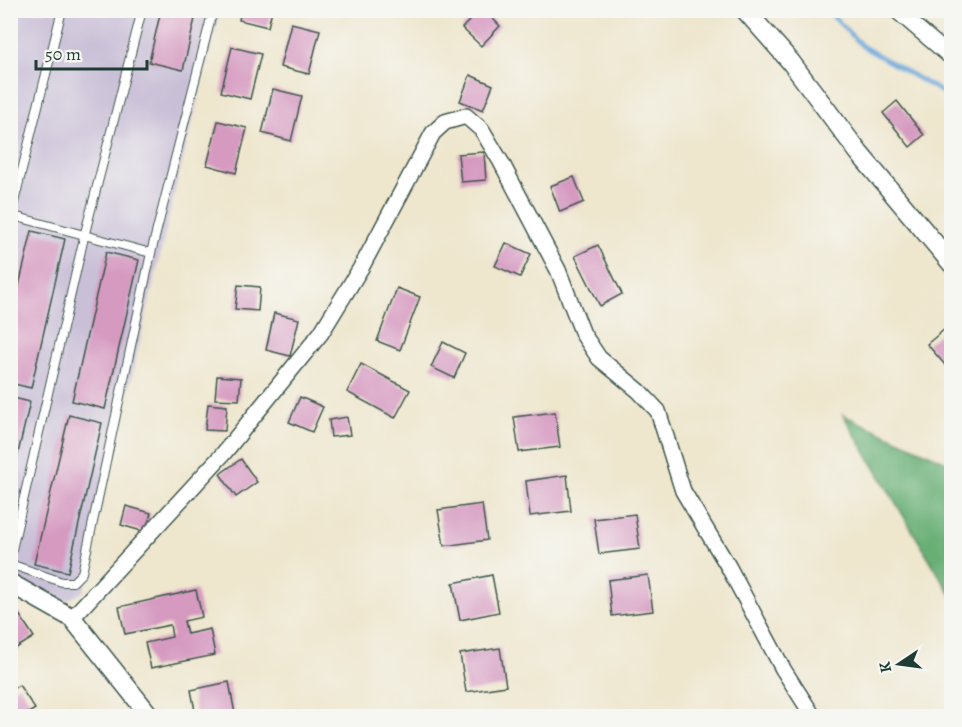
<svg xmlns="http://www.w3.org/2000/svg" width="962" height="727" viewBox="0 0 962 727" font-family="Alegreya,serif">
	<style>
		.industrial { fill: #c9bfd7 }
		.forest { fill: #68af75; stroke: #447654; stroke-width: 1.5 }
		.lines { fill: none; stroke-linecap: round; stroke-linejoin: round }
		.stream { stroke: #69a6da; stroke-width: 4.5 }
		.building { fill: #d69ac1 }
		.service-casing { stroke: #3e564b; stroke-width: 10 }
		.minor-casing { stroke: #3e564b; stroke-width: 18 }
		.tertiary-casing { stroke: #3e564b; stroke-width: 21 }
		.service { stroke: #fff; stroke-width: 8 }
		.minor { stroke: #fff; stroke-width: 15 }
		.tertiary { stroke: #fff; stroke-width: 18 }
	</style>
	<rect width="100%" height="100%" fill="#f6f6f2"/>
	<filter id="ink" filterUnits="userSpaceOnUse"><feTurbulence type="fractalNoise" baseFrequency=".0167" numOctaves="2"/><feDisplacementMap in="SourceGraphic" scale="12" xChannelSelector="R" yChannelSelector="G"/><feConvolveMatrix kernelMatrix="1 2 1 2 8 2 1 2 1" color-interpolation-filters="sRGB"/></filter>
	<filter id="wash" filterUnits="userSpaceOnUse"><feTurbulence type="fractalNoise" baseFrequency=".008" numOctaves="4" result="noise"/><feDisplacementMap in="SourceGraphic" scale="24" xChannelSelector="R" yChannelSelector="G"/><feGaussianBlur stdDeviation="1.35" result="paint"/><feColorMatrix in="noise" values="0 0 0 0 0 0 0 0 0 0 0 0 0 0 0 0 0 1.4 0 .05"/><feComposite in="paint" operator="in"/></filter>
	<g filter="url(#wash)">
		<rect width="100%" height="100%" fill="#eee6cd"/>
		<!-- industrial -->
		<polygon class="industrial" points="10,11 220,11 175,190 94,539 84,591 67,601 11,577"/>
		<!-- forest -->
		<polygon class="forest" points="843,415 951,464 951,595"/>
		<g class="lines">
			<!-- stream -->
			<polyline class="stream" points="827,10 862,46 952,98"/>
		</g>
		<g id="blocks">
			<!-- building -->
			<g class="building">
				<polygon points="161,10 197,10 183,70 149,62"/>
				<polygon points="241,10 272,10 268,27 239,20"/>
				<polygon points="480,10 484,10 500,26 481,46 462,28"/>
				<polygon points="291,23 320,30 309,74 280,67"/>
				<polygon points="232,47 261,54 250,99 221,92"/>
				<polygon points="470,75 493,85 483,110 460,101"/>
				<polygon points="273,89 302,96 291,141 262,133"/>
				<polygon points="897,101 924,135 910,147 883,113"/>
				<polygon points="218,121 247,128 236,173 207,165"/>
				<polygon points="484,152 486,180 461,182 458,154"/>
				<polygon points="574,177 584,202 560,212 550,186"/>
				<polygon points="32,231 65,239 31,388 10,383 10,323"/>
				<polygon points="506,243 531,254 520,277 495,266"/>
				<polygon points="598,245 622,294 600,306 575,256"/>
				<polygon points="106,252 139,260 105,409 72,401"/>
				<polygon points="238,285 260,287 258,311 235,309"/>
				<polygon points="397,288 420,297 400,350 377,341"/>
				<polygon points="274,313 299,319 290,356 266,350"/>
				<polygon points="952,323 952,373 927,344"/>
				<polygon points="443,342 465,353 454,378 431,367"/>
				<polygon points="361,364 410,390 395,418 347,392"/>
				<polygon points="217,376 241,378 239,400 215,399"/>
				<polygon points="10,397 30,402 11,483 10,483"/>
				<polygon points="300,397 323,407 312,432 289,422"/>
				<polygon points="208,404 227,406 225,431 205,430"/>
				<polygon points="555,412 560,447 519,452 514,417"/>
				<polygon points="69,415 102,423 68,572 34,564"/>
				<polygon points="347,417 350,435 331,437 329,420"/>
				<polygon points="241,459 257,482 236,497 220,474"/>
				<polygon points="567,475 571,511 530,516 526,481"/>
				<polygon points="482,504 487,540 444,546 438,510"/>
				<polygon points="126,506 151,513 145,532 121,525"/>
				<polygon points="635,514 640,549 599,554 594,519"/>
				<polygon points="492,575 499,612 460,620 453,583"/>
				<polygon points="648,575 653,611 612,616 608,580"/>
				<polygon points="196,590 202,617 184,621 187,634 210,629 215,655 151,668 145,643 172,637 170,625 125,634 119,607"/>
				<polygon points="17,611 34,637 10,652 10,615"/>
				<polygon points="500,648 506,686 466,692 460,654"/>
				<polygon points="229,682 235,714 223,716 196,716 191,690"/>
				<polygon points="19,685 35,709 24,716 10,716 10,686 13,689"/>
			</g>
		</g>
	</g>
	<g filter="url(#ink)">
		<use href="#blocks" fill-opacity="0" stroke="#3e564b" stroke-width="1.5"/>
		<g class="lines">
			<!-- service casing -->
			<g class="service-casing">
				<g id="service">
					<polyline points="10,215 151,253"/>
					<polyline points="10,218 62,10"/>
					<polyline points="10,558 85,233 142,10"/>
					<polyline points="10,564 62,582 73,582 82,573 151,253 213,10"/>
				</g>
			</g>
			<!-- minor casing -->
			<g class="minor-casing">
				<g id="minor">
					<polyline points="896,10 952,58"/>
					<polyline points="72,618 223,454 321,333 362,266 433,133 445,122 466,116 482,130 501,162 558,270 583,334 599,358 639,391 658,411 683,491 728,566 783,669 813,716"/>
				</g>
			</g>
			<!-- tertiary casing -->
			<g class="tertiary-casing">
				<g id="tertiary">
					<polyline points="745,10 790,61 859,153 952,264"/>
					<polyline points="10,583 72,618 150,716"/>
				</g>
			</g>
			<!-- service -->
			<use href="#service" class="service"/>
			<!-- minor -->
			<use href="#minor" class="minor"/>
			<!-- tertiary -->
			<use href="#tertiary" class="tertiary"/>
		</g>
	</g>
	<!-- margin -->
	<rect width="962" height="727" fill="none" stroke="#f6f6f2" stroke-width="36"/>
	<!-- north arrow -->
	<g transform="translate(899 664) rotate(257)" stroke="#f6f6f2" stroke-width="4.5" paint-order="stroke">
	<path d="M0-4.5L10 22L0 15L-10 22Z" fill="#1f3d34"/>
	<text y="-9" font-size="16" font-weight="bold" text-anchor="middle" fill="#1f3d34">K</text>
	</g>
	<!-- scale -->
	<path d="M36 60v9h111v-9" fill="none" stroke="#1f3d34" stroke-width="3"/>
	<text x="45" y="60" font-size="18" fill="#1f3d34" stroke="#f6f6f2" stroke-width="4.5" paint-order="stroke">50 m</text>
</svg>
